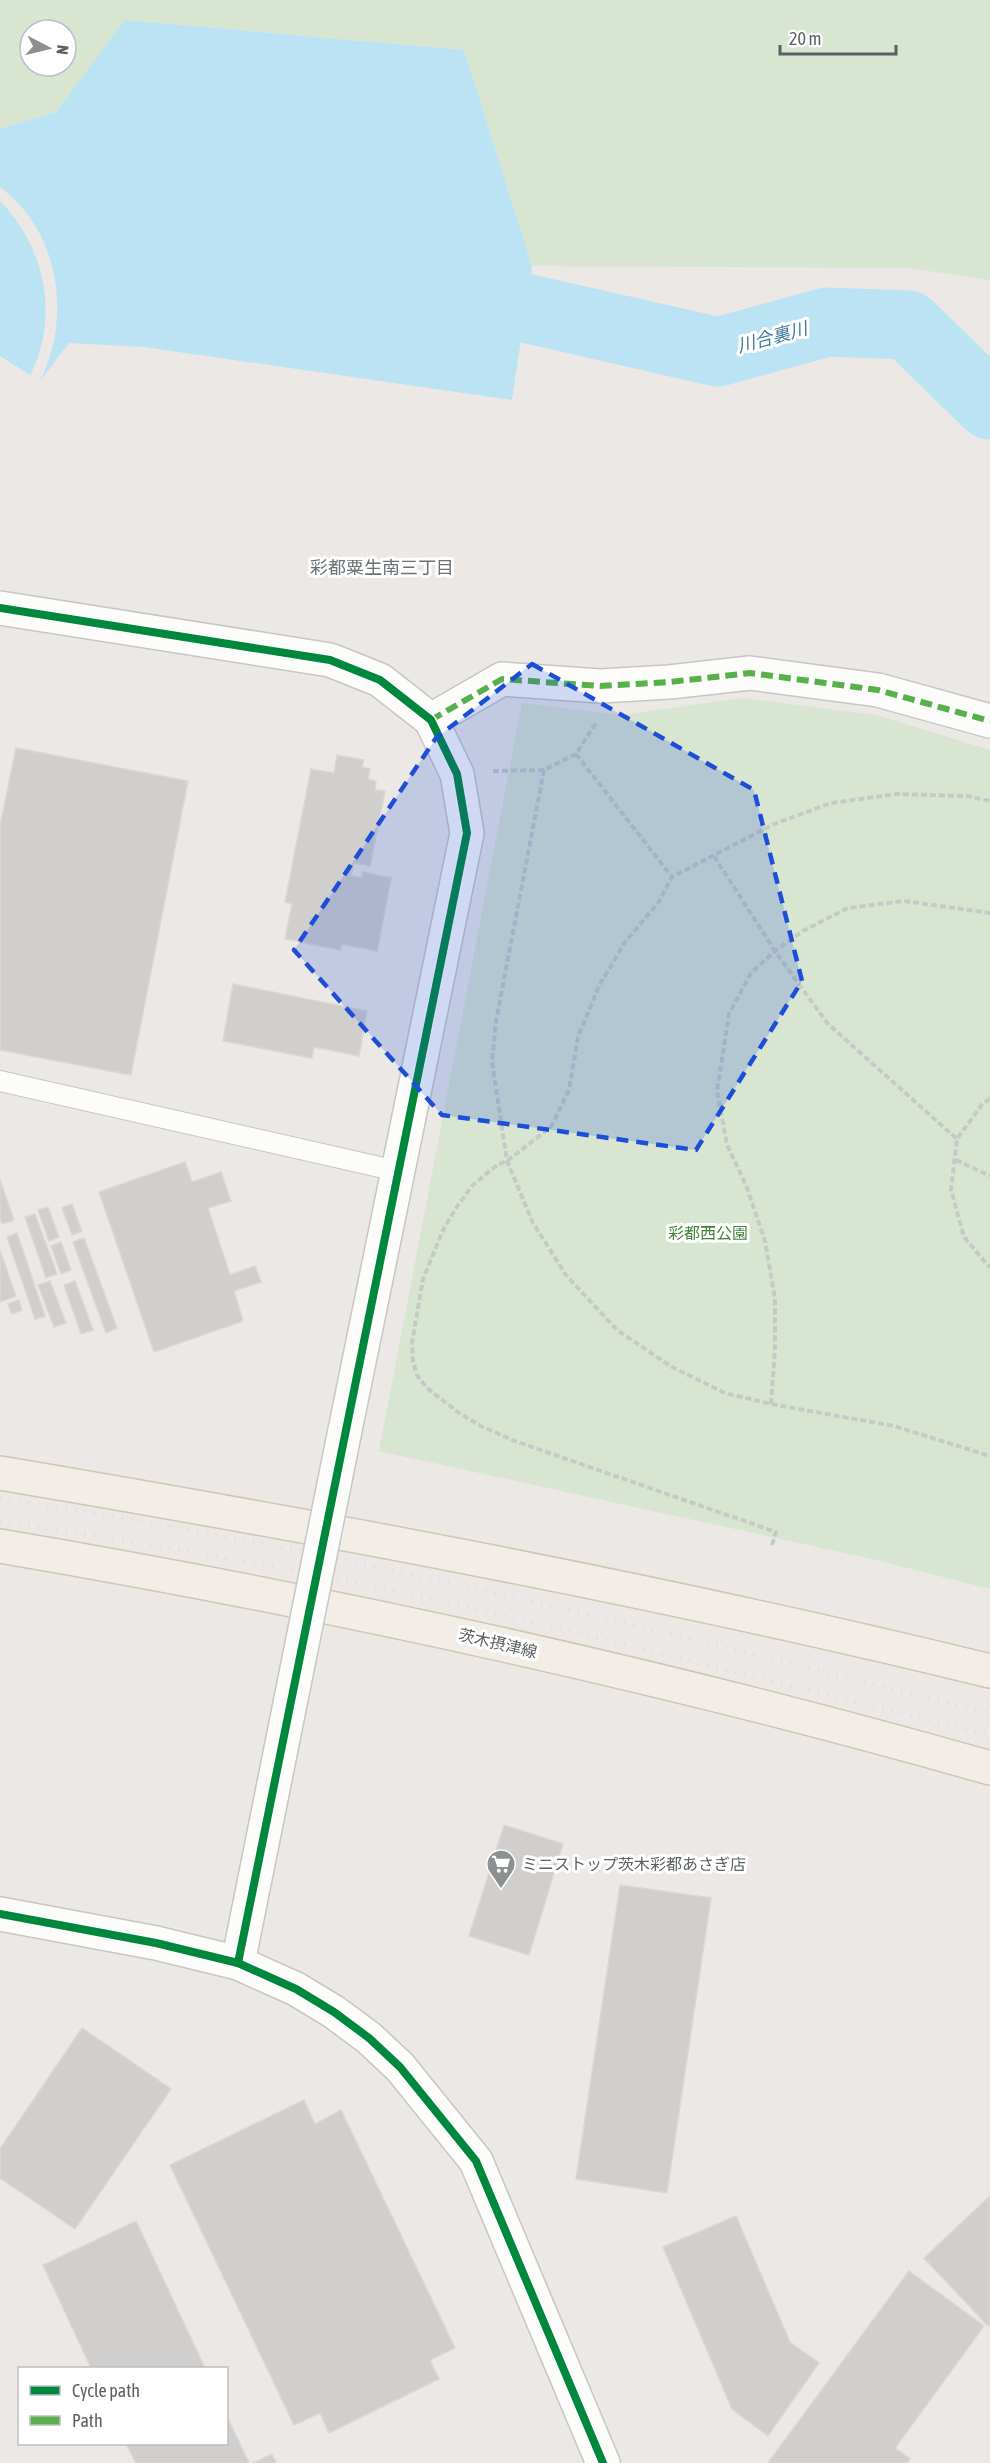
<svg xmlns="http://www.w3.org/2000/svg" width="990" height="2463" viewBox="0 0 990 2463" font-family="'Asap Condensed','Noto Sans JP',sans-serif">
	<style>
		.green { fill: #d7e5d1; fill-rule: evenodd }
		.water { fill: #bbe3f3 }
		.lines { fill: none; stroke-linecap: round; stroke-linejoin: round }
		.river { stroke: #bbe3f3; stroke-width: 69 }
		.building { fill: #d1cfce; stroke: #dad8d4; stroke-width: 1.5 }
		.lane-casing { stroke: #c6c6c6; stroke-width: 22 }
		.street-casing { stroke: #c6c6c6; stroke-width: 36 }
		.secondary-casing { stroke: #c6c6c6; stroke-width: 36 }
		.primary-casing { stroke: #d1c5b5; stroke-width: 36 }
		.path { stroke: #c6cac7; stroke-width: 4; stroke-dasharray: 6 3; stroke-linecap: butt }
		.lane { stroke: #fcfcfb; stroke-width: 20 }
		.street { stroke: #fcfcfb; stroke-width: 33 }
		.secondary { stroke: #fcfcfb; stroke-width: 33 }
		.primary { stroke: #f2eee7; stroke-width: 33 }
		.rail { stroke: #e2e1e2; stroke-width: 4.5; stroke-dasharray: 1.5 8; stroke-linecap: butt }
		.secondary-bridge-casing { stroke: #c6c6c6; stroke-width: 36; stroke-linecap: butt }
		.secondary-bridge { stroke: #fcfcfb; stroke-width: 33 }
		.quiet { stroke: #58b04a; stroke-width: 6; stroke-dasharray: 12 6; stroke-linecap: butt }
		.cycleway-casing { stroke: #fff; stroke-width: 11 }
		.cycleway { stroke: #00873e; stroke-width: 8 }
		.marked { fill: #1d4ed8; fill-opacity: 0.2; stroke: #1d4ed8; stroke-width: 4.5; stroke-dasharray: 12 8; stroke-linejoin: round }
		.labels { text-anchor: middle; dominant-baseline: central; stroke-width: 6; stroke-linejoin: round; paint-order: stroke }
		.park-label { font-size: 16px; fill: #42823b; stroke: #fff }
		.street-label { font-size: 16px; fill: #5b6063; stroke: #fff }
		.poi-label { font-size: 16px; fill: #5b6063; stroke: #fff; text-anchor: start }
		.water-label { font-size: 18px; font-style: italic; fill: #3f7899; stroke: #fff }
		.neighbourhood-label { font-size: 18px; fill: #6c7275; stroke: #fff }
	</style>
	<rect width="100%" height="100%" fill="#ebe8e5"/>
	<!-- green -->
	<g class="green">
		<path d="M 0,0 L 990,0 L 990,280 L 908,268 L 532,266 L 464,50 L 126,20 L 56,112 L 0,129 ZM 30,30 L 66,30 L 66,66 L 30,66 Z"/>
		<polygon points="743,698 876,715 990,750 990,1589 872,1559 379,1451 522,703 622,715"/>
	</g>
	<!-- water -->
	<g class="water">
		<path d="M 125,20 L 464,50 L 532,266 L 512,400 L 144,347 L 69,343 L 40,381 C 72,318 60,231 0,187 L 0,129 L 56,112 Z"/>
		<path d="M 0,201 C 45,247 60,317 30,375 L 0,356 Z"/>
	</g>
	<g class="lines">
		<!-- river -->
		<polyline class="river" points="433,287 718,352 827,322 908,325 990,405"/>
	</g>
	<!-- building -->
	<g class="building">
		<polygon points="16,748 188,781 131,1075 0,1050 0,826"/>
		<polygon points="337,755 364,760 362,767 370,769 368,779 376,781 375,790 385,791 370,866 354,863 351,876 362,878 363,872 391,878 377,951 342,944 340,950 285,939 292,904 285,902 311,769 334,773"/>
		<polygon points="233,984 367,1011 359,1056 314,1047 312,1058 223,1041"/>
		<polygon points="185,1162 192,1182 221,1172 231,1201 208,1208 230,1275 255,1266 261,1282 234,1291 243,1321 154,1352 99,1192"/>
		<polygon points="0,1180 14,1220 2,1224 0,1218"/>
		<polygon points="72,1204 82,1231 72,1235 62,1208"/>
		<polygon points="48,1207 59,1237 49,1241 38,1210"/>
		<polygon points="35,1214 57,1274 46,1278 25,1217"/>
		<polygon points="17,1233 45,1316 35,1319 7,1237"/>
		<polygon points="84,1238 117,1328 106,1333 73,1242"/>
		<polygon points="61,1242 71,1270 61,1274 51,1246"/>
		<polygon points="0,1250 16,1296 0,1302"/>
		<polygon points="50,1281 66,1323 54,1327 38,1285"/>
		<polygon points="75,1281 93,1330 81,1334 64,1285"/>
		<polygon points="19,1300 22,1310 12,1314 8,1304"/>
		<polygon points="504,1825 563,1844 529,1955 469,1936"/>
		<polygon points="620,1885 711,1898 667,2193 576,2179"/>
		<polygon points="82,2028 171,2089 75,2229 0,2178 0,2149"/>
		<polygon points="304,2100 315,2124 341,2110 455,2348 430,2360 439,2379 329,2433 320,2413 294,2425 170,2165"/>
		<polygon points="990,2196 990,2324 988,2326 924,2258"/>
		<polygon points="736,2216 790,2342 819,2363 768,2436 732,2409 663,2247"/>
		<polygon points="136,2221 205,2368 91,2368 43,2265"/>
		<polygon points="909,2271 984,2326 895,2448 910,2459 907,2463 768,2463"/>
		<polygon points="226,2414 249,2463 136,2463 126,2444 226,2444"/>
		<polygon points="272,2454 276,2463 253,2463"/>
	</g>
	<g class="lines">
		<!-- lane casing -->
		<g class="lane-casing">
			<polyline id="lane" points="0,1081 397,1171"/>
		</g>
		<!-- street casing -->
		<g class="street-casing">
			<polyline id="street" points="431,720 502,679 600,686 669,682 750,673 878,690 990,721"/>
		</g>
		<!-- secondary casing -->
		<g class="secondary-casing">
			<g id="secondary">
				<polyline points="0,608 330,660 380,680 431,720 457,774 467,833 344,1435"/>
				<polyline points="0,1914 156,1943 238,1963 296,1989 334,2012 369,2038 400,2067 476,2161 603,2463"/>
				<polyline points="238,1963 291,1699"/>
			</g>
		</g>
		<!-- primary casing -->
		<g class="primary-casing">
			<g id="primary">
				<path d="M 0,1473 C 332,1529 663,1591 990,1671"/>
				<path d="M 0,1546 C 334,1603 664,1675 990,1768"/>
			</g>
		</g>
		<!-- path -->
		<g class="path">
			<polyline points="576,754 672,877"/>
			<polyline points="544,770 496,1021 492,1062 507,1161 533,1223 566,1275 617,1330 672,1367 725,1393 771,1404 894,1426 990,1456"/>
			<polyline points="493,771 544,770 576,754 596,723"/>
			<polyline points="714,856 775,951 827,1023 957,1139"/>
			<polyline points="990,1099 983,1103 957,1139 951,1190 964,1237 990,1268"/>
			<polyline points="956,1160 990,1176"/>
			<polyline points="771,1404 775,1350 775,1299 765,1241 746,1185 727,1145 717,1091 729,1014 751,973 775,951 803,931 848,908 904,901 990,913"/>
			<polyline points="772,1545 776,1532 512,1440 481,1426 459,1413 427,1388 417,1375 413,1361 412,1343 423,1279 443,1230 458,1205 473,1185 497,1165 507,1161 551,1127 569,1090 578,1037 599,986 625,942 658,903 672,877 774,824 831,803 896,794 967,796 990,801"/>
		</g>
		<!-- lane -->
		<use href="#lane" class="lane"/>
		<!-- street -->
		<use href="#street" class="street"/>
		<!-- secondary -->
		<use href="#secondary" class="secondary"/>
		<!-- primary -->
		<use href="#primary" class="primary"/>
		<!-- rail -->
		<g class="rail">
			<path d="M 0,1498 C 334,1548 662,1631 990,1713"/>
			<path d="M 0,1521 C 127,1540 255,1562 381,1588 C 585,1632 787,1686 990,1735"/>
		</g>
		<!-- secondary-bridge casing -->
		<g class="secondary-bridge-casing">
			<polyline id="secondary-bridge" points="291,1699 344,1435"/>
		</g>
		<!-- secondary-bridge -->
		<use href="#secondary-bridge" class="secondary-bridge"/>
		<!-- quiet -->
		<polyline class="quiet" points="431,720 502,679 600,686 669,682 750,673 878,690 990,721"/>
		<!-- cycleway casing -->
		<g class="cycleway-casing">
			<g id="cycleway">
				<polyline points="0,608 330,660 380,680 431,720 457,774 467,833 238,1963"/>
				<polyline points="0,1914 156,1943 238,1963 296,1989 334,2012 369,2038 400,2067 476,2161 603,2463"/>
			</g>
		</g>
		<!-- cycleway -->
		<use href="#cycleway" class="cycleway"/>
	</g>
	<!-- marked area -->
	<path class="marked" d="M 532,664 L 754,790 L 802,981 L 696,1150 L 442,1115 L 294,950 L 436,738 Z"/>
	<!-- icons -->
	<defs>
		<g id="supermarket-pin" transform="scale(1.5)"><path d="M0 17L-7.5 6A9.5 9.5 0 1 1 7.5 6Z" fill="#8d9090" stroke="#fff"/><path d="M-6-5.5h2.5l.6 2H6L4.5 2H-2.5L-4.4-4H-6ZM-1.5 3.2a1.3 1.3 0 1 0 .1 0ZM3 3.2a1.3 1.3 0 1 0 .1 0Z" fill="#fff"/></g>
	</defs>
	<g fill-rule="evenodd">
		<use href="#supermarket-pin" x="501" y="1864"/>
	</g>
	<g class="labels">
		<!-- park labels -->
		<g class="park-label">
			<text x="708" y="1233">彩都西公園</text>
		</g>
		<!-- street labels -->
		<g class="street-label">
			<text transform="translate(498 1643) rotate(13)">茨木摂津線</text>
		</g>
		<!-- poi labels -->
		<g class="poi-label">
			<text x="522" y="1864">ミニストップ茨木彩都あさぎ店</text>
		</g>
		<!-- water labels -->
		<g class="water-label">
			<text transform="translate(772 337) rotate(-15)">川合裏川</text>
		</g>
		<!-- neighbourhood labels -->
		<g class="neighbourhood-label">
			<text x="382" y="567">彩都粟生南三丁目</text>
		</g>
	</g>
	<!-- legend -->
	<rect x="18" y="2367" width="210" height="78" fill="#ffffff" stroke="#bdbfc1" stroke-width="1.5"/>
	<rect x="30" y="2386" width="30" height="9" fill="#00873e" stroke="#bdbfc1" stroke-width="1.5"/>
	<text x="72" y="2397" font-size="18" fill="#5b6063">Cycle path</text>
	<rect x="30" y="2416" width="30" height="9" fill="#58b04a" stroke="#bdbfc1" stroke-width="1.5"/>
	<text x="72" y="2427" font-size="18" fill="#5b6063">Path</text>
	<!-- north arrow -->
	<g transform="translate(48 48) rotate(97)"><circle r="28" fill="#ffffff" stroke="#bdbfc1" stroke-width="1.5"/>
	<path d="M0-4.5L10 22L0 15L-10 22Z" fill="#8d9090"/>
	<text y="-9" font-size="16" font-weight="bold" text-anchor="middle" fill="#5b6063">N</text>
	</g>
	<!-- scale -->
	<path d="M780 45v9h116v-9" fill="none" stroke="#5b6063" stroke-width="3"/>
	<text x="789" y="45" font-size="18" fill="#5b6063" stroke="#ffffff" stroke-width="4.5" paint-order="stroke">20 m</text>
</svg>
